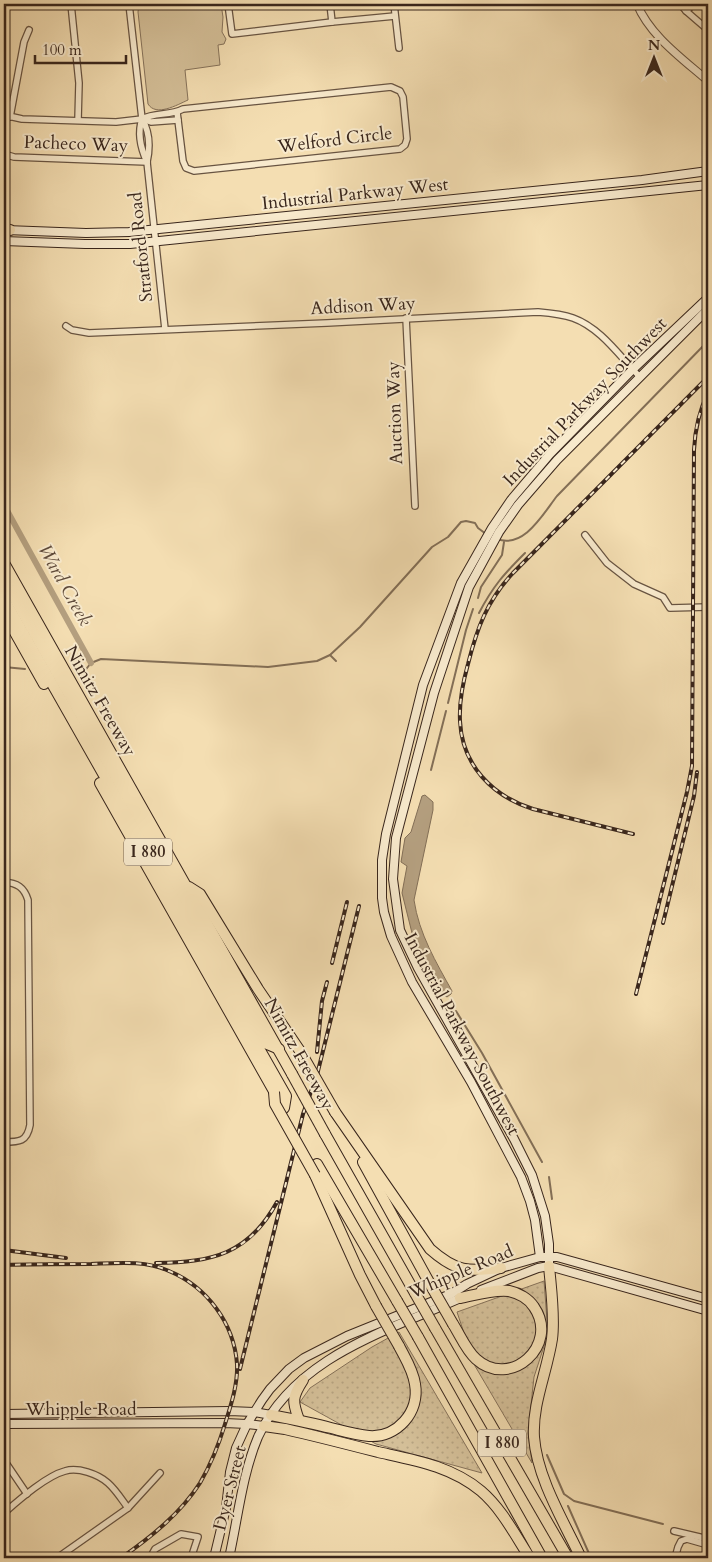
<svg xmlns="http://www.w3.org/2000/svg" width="712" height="1562" viewBox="0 0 712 1562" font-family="Cardo,serif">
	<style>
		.grass { fill: url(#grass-dots); stroke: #86725a }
		.park { fill: #d4bf98; stroke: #86725a }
		.water { fill: #b49f7f; stroke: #836f57 }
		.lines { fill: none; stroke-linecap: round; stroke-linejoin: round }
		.stream { stroke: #836f57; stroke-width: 2 }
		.canal { stroke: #b49f7f; stroke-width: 6 }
		.minor-casing { stroke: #685442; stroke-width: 8 }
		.tertiary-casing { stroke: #685442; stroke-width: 9 }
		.secondary-casing { stroke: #39261c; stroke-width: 10 }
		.motorway-casing { stroke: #39261c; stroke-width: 12 }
		.minor { stroke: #f8eacd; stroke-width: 5.5 }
		.tertiary { stroke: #f8eacd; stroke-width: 7 }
		.secondary { stroke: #f8eacd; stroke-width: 8 }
		.motorway { stroke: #f4deb2; stroke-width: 10 }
		.rail-casing { stroke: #39261c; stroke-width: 4 }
		.rail { stroke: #f8eacd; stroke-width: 2; stroke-dasharray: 5.5; stroke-linecap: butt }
		.motorway-bridge-casing { stroke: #39261c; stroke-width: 12; stroke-linecap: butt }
		.motorway-bridge { stroke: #f4deb2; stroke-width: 10 }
		.labels { text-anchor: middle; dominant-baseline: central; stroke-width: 4; stroke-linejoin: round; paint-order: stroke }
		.shield { fill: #f8eacd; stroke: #726151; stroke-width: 1 }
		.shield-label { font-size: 16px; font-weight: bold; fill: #39261c }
		.street-label { font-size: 18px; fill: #39261c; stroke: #f8eacd }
		.water-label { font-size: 19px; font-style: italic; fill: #5e4a3a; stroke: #f8eacd }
	</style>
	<defs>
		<pattern id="grass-dots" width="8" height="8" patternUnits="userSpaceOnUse" patternTransform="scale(1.25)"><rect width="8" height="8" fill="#d4bf98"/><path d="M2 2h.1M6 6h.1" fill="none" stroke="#b7a482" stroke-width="1.8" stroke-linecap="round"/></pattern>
	</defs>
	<rect width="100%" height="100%" fill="#f4deb2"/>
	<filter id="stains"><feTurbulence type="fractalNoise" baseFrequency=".004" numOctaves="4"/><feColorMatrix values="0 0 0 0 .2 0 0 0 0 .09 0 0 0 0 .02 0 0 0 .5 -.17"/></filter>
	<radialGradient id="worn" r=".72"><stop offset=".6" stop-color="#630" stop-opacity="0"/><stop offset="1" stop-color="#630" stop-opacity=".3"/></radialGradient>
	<!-- grass -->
	<g class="grass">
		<polygon points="544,1281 548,1334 534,1377 528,1433 532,1463 475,1366 457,1312"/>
		<polygon points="399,1332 482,1473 376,1444 300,1402 310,1388 372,1347"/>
	</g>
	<!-- park -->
	<path class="park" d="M 139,4 L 221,4 L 223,17 L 222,32 L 226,39 L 224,44 L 218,45 L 220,65 L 185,70 L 188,100 C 177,105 156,117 148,104 L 138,12 Z"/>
	<!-- water -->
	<path class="water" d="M 425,795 L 433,802 L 433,810 L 414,900 C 419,934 436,962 452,991 L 451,994 L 447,997 L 444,995 L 430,973 L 431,969 L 427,966 L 413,938 L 410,937 L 412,933 L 402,893 L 407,866 L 401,862 L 405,838 L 411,832 L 422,796 Z"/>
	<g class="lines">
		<!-- stream -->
		<g class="stream">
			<path d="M 497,539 C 524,549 543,514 557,496 L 708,341"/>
			<polyline points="478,598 481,587 502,555 504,542"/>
			<path d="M 479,613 C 493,586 504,574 525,553"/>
			<polyline points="330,655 336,661"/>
			<polyline points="4,667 25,669"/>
			<polyline points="77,673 83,673 91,663 101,659 268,667 317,661 330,655 360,627 432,547 448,537 461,522 466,521 475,523 478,528 486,534"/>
			<polyline points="448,703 466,630 473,609"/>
			<polyline points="431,770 446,711"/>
			<polyline points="456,1011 482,1053 542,1162"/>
			<polyline points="549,1177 552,1199"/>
			<polyline points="547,1455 564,1494 574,1501 663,1524"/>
			<polyline points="568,1506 591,1558"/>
		</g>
		<!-- canal -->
		<polyline class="canal" points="4,505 91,663"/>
		<!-- minor casing -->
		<g class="minor-casing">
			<g id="minor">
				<polyline points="71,4 79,83 78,120"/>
				<path d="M 129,4 L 142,119 C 150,132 150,148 147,162 L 165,329"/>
				<polyline points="228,4 232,34 332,22 395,16"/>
				<polyline points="330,4 332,22"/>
				<polyline points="394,4 399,48"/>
				<polyline points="680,4 686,11 708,30"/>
				<polyline points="686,11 694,4"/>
				<polyline points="4,115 22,119 116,122 142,119 151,122 178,120"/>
				<polyline points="10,117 24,42 29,30"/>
				<path d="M 142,119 C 155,112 170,116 183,109 L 391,87 L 400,91 L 403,97 L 407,139 L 405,145 L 400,149 L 194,171 L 186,168 L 183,161 L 177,112"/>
				<path d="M 142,119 C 137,134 141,149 147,162"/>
				<polyline points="4,154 14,157 147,162"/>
				<polyline points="406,318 415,506"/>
				<path d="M 66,326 L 72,330 L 89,333 L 327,323 L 538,312 C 550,313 562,314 573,318 C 601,328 620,357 640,377"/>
				<polyline points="585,535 607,563 634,584 663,597 670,608 708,607"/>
				<path d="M 4,882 C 17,883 24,887 28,900 L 30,1125 C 27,1142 19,1142 4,1142"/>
				<polyline points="4,1460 27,1494"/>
				<path d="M 4,1513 C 19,1500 46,1476 65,1471 C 78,1467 98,1474 108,1483 C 116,1490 122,1500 128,1508"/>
				<polyline points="674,1531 708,1539"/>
				<polyline points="57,1558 128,1508 160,1473"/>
				<polyline points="150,1558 155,1549 181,1534 198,1537 191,1558"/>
				<polyline points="675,1558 678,1547 681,1541 687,1539 708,1545"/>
			</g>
		</g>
		<!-- tertiary casing -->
		<g class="tertiary-casing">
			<path id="tertiary" d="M 637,4 C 650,36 683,59 708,81"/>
		</g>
		<!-- secondary casing -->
		<g class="secondary-casing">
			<g id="secondary">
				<polyline points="6,230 86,233 129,232 642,180 708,171"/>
				<polyline points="4,241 85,244 130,244 708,185"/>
				<polyline points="540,1257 535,1220 530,1201 521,1177 471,1082 412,982 391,936 384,912 382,898 382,860 386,834 423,685 461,583 492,528 511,500 550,454 633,369 708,298"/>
				<polyline points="549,1266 549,1244 545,1216 532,1175 514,1139 418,968 400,930 393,879 396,838 434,693 469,587 499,532 518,505 557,460 708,309"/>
				<polyline points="481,1290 538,1268 549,1266 708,1311"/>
				<polyline points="4,1414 229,1411 254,1412 271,1415"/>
				<polyline points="4,1424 225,1423 247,1424 264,1426"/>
				<polyline points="214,1558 226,1508 230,1472 236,1448 247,1424 262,1400 270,1389 289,1369 304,1358 347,1336 451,1294 467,1284 501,1268 540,1257 557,1257 708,1299"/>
				<path d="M 229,1558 C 238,1518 242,1475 258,1437 C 288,1371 359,1340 421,1315 C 435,1309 449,1303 463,1297"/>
			</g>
		</g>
		<!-- motorway casing -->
		<g class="motorway-casing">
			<g id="motorway">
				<polyline points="4,229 10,230"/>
				<polyline points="4,563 292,1074"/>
				<polyline points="4,580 260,1032 267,1044 279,1049"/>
				<polyline points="4,599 286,1096 284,1108"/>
				<polyline points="4,613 44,684"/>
				<polyline points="100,783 279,1100"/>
				<polyline points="189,887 200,894 258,989 300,1051"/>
				<path d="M 335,1112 L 430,1249 C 456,1272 468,1272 501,1268"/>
				<polyline points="325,1134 415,1293"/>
				<polyline points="363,1162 430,1284"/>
				<polyline points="317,1164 397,1301"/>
				<polyline points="315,1175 360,1275 376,1306"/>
				<path d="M 549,1266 C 551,1289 555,1317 552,1339 C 547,1372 532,1404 534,1437 C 537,1478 564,1522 581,1558"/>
				<path d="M 453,1324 C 460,1335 466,1350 476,1359 C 510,1390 560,1345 534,1307 C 529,1299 519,1293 509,1291 C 494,1289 475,1295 460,1298"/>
				<polyline points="435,1328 568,1558"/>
				<polyline points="418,1337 542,1558"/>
				<path d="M 271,1415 C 291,1419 311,1423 331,1428 C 343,1431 356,1435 369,1436 C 397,1438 420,1412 415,1384 C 413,1370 405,1358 399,1346"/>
				<path d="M 299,1420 C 292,1401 292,1397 303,1380"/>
				<path d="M 264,1426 L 285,1429 C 316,1436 347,1444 378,1452 C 414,1460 451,1466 481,1491 C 502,1509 515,1535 530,1558"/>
			</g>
		</g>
		<!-- minor -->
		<use href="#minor" class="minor"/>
		<!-- tertiary -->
		<use href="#tertiary" class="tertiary"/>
		<!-- secondary -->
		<use href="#secondary" class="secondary"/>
		<!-- motorway -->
		<use href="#motorway" class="motorway"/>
		<!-- rail casing -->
		<g class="rail-casing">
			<g id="rail">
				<path d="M 633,834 L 533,809 C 492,796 462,765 460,721 C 459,702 463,682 468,664 C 477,628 487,601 513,573 L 708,377"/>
				<polyline points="663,923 694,796 697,772"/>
				<polyline points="332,963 347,902"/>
				<path d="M 636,994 L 687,792 L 692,766 L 694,450 C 695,430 699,411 708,393"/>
				<polyline points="317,1052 322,1001 327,982"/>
				<polyline points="4,1250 66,1258"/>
				<path d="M 156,1263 C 212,1262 248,1255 277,1202"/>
				<path d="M 4,1265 C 33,1264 62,1264 91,1264 C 117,1263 145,1260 169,1271 C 207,1287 234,1323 237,1364 C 238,1384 231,1405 225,1424 C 219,1444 211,1464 200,1483 C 180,1514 151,1537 121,1558"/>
				<polyline points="240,1369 303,1114 317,1075 359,906"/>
			</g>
		</g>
		<!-- rail -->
		<use href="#rail" class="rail"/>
		<!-- motorway-bridge casing -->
		<g class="motorway-bridge-casing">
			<g id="motorway-bridge">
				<polyline points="300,1051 335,1112"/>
				<polyline points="292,1074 325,1134"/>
				<polyline points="274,1092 275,1104 315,1175"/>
				<polyline points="430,1284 453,1324"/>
				<polyline points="415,1293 435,1328"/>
				<polyline points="397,1301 418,1337"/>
				<polyline points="376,1306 399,1346"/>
			</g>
		</g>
		<!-- motorway-bridge -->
		<use href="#motorway-bridge" class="motorway-bridge"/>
	</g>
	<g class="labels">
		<!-- shield labels -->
		<g class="shield">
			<rect x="124" y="838.5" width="48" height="27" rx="4"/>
			<rect x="478" y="1429.5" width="48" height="27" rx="4"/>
		</g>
		<g class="shield-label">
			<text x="148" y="852">I 880</text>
			<text x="502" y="1443">I 880</text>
		</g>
		<!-- street labels -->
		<g class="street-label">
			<text transform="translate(335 140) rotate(-7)">Welford Circle</text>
			<text transform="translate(76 144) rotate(2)">Pacheco Way</text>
			<text transform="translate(355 194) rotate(-6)">Industrial Parkway West</text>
			<text transform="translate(141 247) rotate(-96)">Stratford Road</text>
			<text transform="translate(363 306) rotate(-3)">Addison Way</text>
			<text transform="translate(585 402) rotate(-46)">Industrial Parkway Southwest</text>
			<text transform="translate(395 413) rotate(-92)">Auction Way</text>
			<text transform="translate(100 701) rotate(60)">Nimitz Freeway</text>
			<text transform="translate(462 1034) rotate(62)">Industrial Parkway Southwest</text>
			<text transform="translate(299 1054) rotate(61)">Nimitz Freeway</text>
			<text transform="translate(461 1272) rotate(-23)">Whipple Road</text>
			<text x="81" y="1409">Whipple Road</text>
			<text transform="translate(230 1488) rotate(-76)">Dyer Street</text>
		</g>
		<!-- water labels -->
		<g class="water-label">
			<text transform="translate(65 585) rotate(61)">Ward Creek</text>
		</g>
	</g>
	<!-- margin -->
	<rect width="712" height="1562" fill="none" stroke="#f4deb2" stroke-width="20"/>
	<rect x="5" y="5" width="702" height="1552" fill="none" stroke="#39261c" stroke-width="2.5"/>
	<rect x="10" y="10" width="692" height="1542" fill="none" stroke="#39261c"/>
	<!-- north arrow -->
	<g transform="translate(654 58)" stroke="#f8eacd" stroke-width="4" paint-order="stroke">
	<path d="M0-4L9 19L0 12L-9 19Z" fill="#39261c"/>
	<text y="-8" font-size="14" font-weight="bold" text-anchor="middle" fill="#39261c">N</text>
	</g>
	<!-- scale -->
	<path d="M35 55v8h91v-8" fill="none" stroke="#39261c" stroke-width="2.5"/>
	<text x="42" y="55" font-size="15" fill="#39261c" stroke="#f8eacd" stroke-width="4" paint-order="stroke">100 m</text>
	<rect width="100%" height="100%" filter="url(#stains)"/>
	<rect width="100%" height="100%" fill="url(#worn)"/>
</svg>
